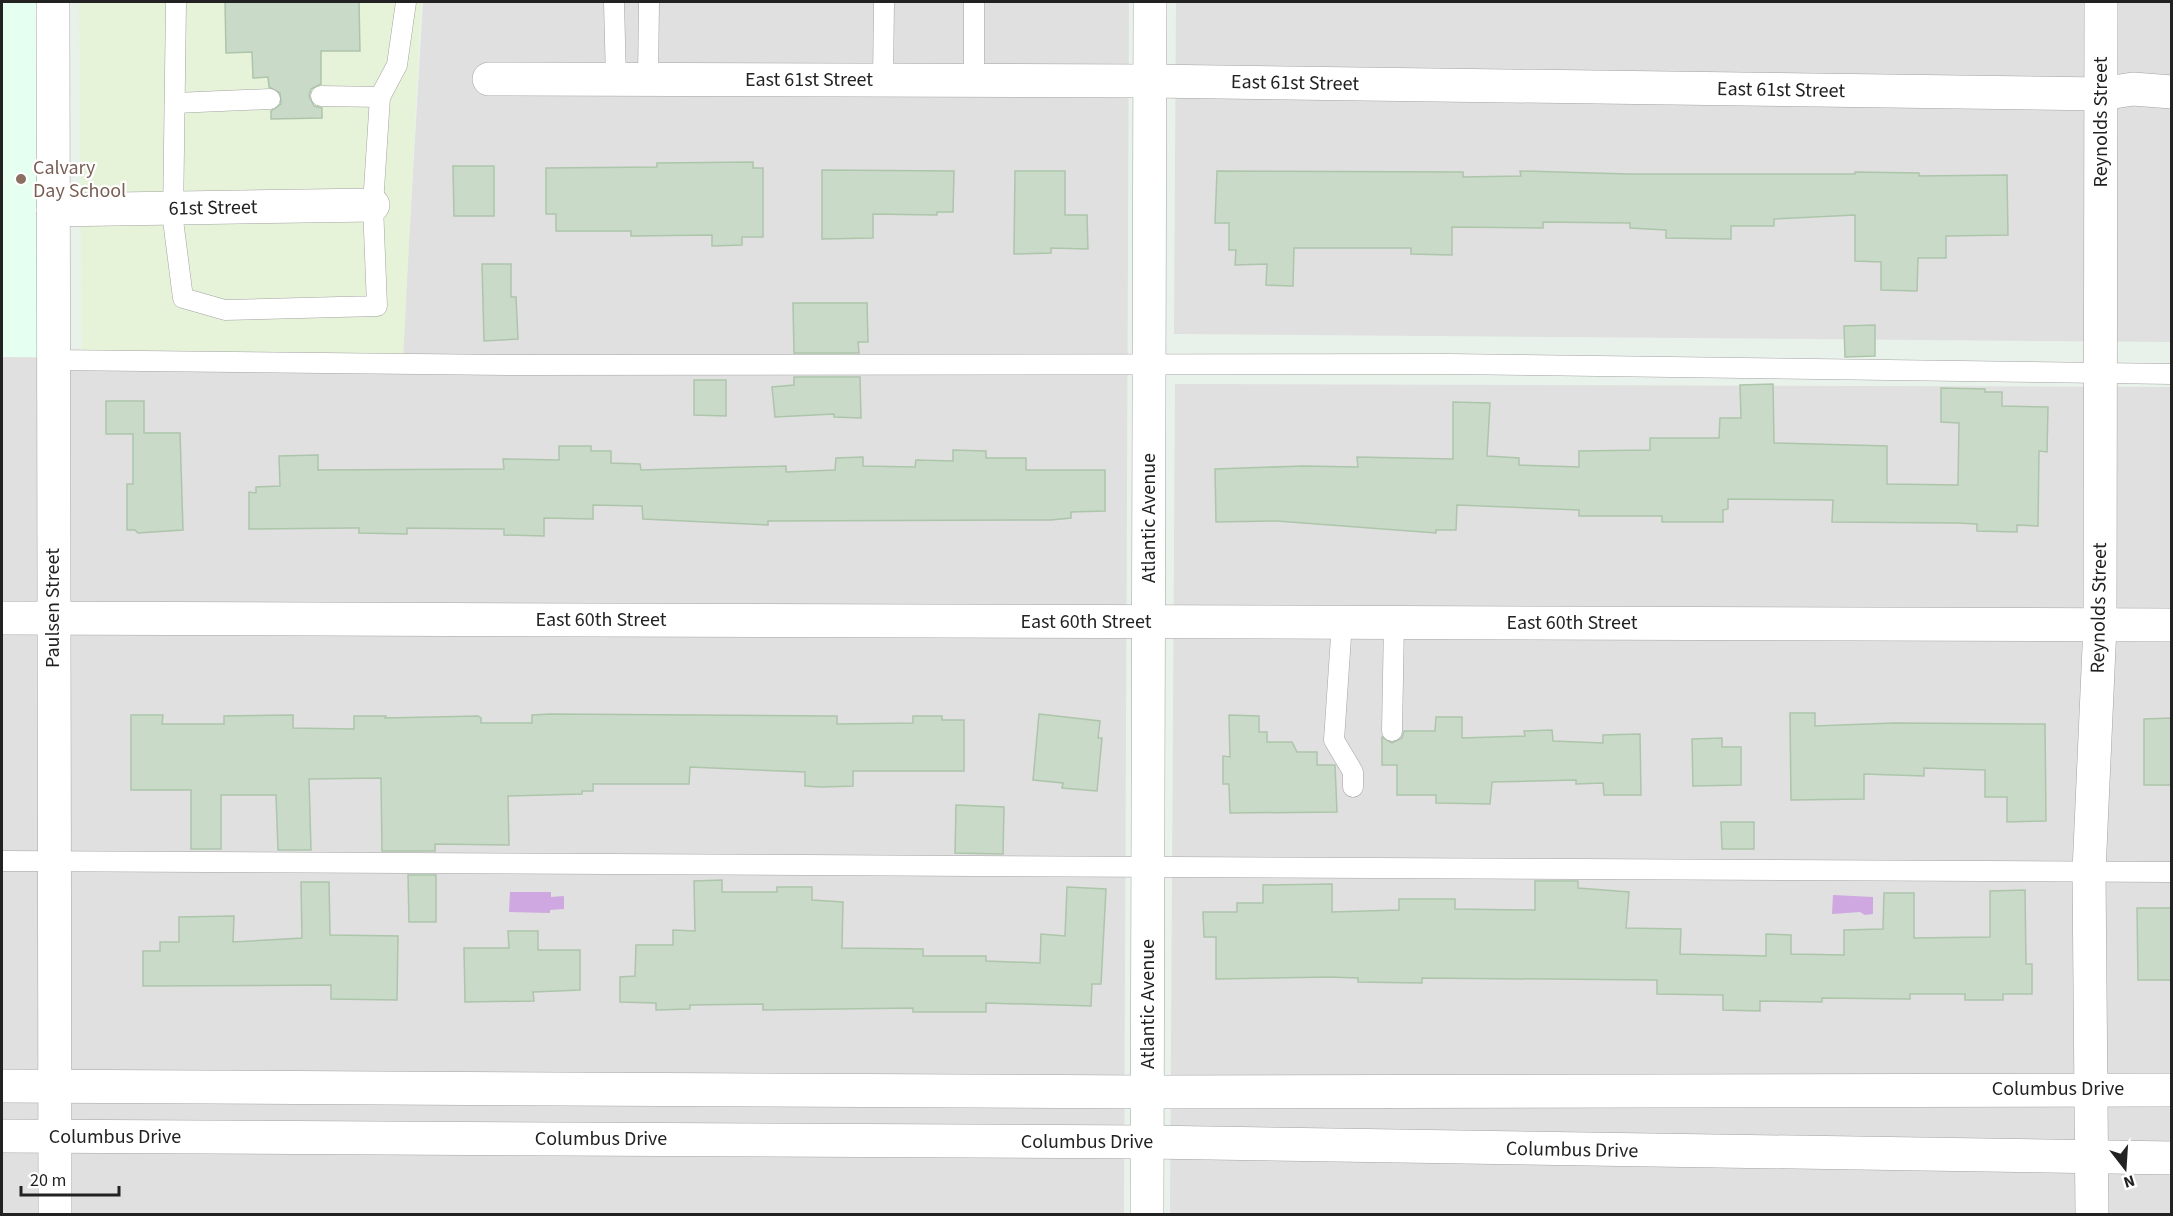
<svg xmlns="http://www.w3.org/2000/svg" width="2173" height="1216" viewBox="0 0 2173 1216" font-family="'Source Sans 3',sans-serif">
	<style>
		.residential { fill: #dfe0df }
		.commercial { fill: #e6f3d8 }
		.education { fill: #e5fff1 }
		.water { fill: #cfa8e1 }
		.building { fill: #cadac8; stroke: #adc5aa; stroke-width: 1.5 }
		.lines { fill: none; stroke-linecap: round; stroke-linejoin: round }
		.service-casing { stroke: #a3a3a3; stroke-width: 21 }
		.minor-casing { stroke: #a3a3a3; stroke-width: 34 }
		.tertiary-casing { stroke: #a3a3a3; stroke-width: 34 }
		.service { stroke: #fff; stroke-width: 20 }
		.minor { stroke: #fff; stroke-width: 33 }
		.tertiary { stroke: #fff; stroke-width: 33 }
		.education-dot { fill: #8d6e63; stroke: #fff; stroke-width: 2 }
		.labels { text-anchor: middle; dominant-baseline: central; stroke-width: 4.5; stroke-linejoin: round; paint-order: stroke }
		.street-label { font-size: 20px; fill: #222; stroke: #fff }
		.education-label { font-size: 20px; fill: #785e54; stroke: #fff; text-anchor: start }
	</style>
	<rect width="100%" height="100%" fill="#e9f2ea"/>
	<!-- residential -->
	<g class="residential">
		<polygon points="423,2 1129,2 1124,1214 2,1214 2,357 402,362"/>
		<polygon points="1176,2 2171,2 2171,342 1174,334"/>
		<polygon points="1175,384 2171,387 2171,1214 1170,1214"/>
	</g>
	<!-- commercial -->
	<polygon class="commercial" points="79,2 421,2 403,362 82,358"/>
	<!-- education -->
	<polygon class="education" points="2,2 39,2 41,357 2,357"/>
	<!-- water -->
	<g class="water">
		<polygon points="510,892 551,892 551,897 564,896 564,909 550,910 550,913 509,912"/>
		<polygon points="1833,895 1873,897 1873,914 1865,915 1860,912 1832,914"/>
	</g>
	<!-- building -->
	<g class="building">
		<polygon points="225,2 359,2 360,51 321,51 321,84 311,89 309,96 314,106 322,108 322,118 271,119 271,111 281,104 280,93 269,87 268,77 253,78 252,52 226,53"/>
		<polygon points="753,162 753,168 763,168 763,237 742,237 742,245 712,246 712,235 631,236 631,231 556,231 556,214 546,214 546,168 657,167 657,163"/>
		<polygon points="453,166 494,166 494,216 454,216"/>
		<polygon points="822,170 954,171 953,212 937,212 937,215 873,214 873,238 822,239"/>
		<polygon points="1015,171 1065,171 1065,215 1087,215 1088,249 1051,248 1051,253 1014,254"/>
		<polygon points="1217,171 1463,172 1463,177 1521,176 1520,171 1628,174 1855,174 1855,172 1919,173 1919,176 2007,175 2008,235 1946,236 1946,258 1918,258 1917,291 1881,290 1881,262 1855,261 1855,215 1774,219 1774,226 1731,226 1731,239 1666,238 1666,230 1630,228 1630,223 1543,222 1543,228 1452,227 1452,255 1411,254 1411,248 1294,248 1293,286 1266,285 1267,264 1235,265 1236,250 1229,250 1229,223 1215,223"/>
		<polygon points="482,264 511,264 511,297 516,297 518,339 484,341"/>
		<polygon points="793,303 867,303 868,342 858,342 859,353 794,353"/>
		<polygon points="1875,325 1875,356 1845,357 1844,326"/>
		<polygon points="794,377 860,377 861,418 834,417 834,414 775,417 772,387 794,385"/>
		<polygon points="694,380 726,380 726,416 694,415"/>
		<polygon points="1773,384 1774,443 1887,446 1887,484 1958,485 1959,423 1941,422 1941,388 1985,389 1985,392 2002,392 2002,406 2048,407 2047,452 2039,451 2038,526 2017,525 2017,532 1977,531 1977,524 1957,523 1832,522 1833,500 1728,499 1728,509 1723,510 1723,522 1662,522 1662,516 1579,516 1579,510 1457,505 1456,530 1436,530 1436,533 1277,521 1216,522 1215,469 1303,466 1358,467 1357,457 1453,459 1453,402 1490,403 1487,456 1519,458 1519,465 1579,467 1579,451 1650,450 1650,438 1719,438 1720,418 1741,418 1740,385"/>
		<polygon points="106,401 144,401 144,433 180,433 183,530 138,533 135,530 127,530 127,484 133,484 133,434 106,434"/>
		<polygon points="559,446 591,446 591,451 611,451 611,463 640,464 641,470 786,466 786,472 835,470 836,458 863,457 863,466 915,467 916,460 953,461 953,450 986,451 986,458 1026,458 1026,470 1105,470 1105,511 1071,512 1071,518 1051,520 768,521 768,525 643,519 642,506 593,505 593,519 544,518 544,536 504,535 504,529 407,528 407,534 359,533 359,528 351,528 249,529 249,492 256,493 256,487 280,486 279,456 318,455 318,470 504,469 503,459 559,460"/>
		<polygon points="1790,713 1815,713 1815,726 1894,723 2045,724 2046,821 2007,822 2007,797 1985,797 1985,770 1924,768 1924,776 1864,774 1864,799 1791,800"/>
		<polygon points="551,714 828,716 837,716 837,724 913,723 913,716 942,716 942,720 964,720 964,771 853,771 853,786 821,787 805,786 805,772 690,767 689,784 593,784 593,791 582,791 582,794 508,796 509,845 435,844 435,851 382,851 381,778 309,779 311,850 278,850 276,795 221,795 221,849 191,849 191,790 131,790 131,715 163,715 162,724 224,724 224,716 293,715 293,728 354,729 354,716 386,716 385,718 478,716 481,718 481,723 532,723 532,715"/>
		<polygon points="1039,714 1100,721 1098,738 1102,738 1097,791 1062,788 1063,783 1033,780"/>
		<polygon points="1229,715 1259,716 1259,732 1267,732 1267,742 1292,742 1297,752 1317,752 1317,765 1335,765 1337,812 1230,813 1229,784 1223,784 1223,756 1230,757"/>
		<polygon points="1436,717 1462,717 1462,738 1525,736 1524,731 1552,730 1553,741 1603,743 1603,735 1640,734 1641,795 1604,795 1603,783 1576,784 1576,780 1492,782 1490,804 1436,803 1436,795 1397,795 1397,765 1382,765 1382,737 1392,743 1402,738 1404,731 1435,731"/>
		<polygon points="2172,718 2172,785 2144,785 2144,719"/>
		<polygon points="1722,738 1722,747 1741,747 1741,785 1693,786 1692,739"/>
		<polygon points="956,805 1004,807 1003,854 955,853"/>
		<polygon points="1721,822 1754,822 1754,849 1722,849"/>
		<polygon points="408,875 436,875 436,922 409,922"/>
		<polygon points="722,880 722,892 777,892 777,887 812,887 812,900 843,902 842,948 923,949 923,956 986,956 986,961 1040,963 1041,934 1065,936 1067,887 1106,889 1101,984 1092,984 1091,1006 986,1003 986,1012 913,1012 913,1008 763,1010 763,1004 690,1005 690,1009 656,1010 656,1003 620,1002 620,977 635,976 636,945 673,945 673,930 695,931 694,881"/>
		<polygon points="1535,881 1578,881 1578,888 1629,892 1626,928 1681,929 1680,954 1766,956 1766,934 1791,935 1791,954 1844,955 1844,930 1883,929 1884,893 1914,893 1914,938 1990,937 1990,891 2025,890 2026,964 2032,964 2032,994 2003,994 2003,1000 1965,1000 1965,994 1910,994 1910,999 1822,998 1822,1002 1760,1001 1760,1011 1723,1010 1723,995 1657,994 1657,980 1422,978 1422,983 1358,982 1358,978 1329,977 1216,979 1216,937 1204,937 1203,912 1237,912 1237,903 1263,903 1263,885 1332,884 1332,912 1399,910 1399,899 1455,899 1455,909 1535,910"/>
		<polygon points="301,882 329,882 330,935 398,936 397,1000 331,999 331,985 143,986 143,951 160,951 160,942 179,942 179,917 234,916 233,942 302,938"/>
		<polygon points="2137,908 2172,908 2172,980 2138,980"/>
		<polygon points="508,931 538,931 538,950 580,950 580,990 533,992 534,1001 465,1002 464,948 509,948"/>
	</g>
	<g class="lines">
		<!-- service casing -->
		<g class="service-casing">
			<g id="service">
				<polyline points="176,2 173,220 183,298 225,310 377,306 373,205 380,97 397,65 406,2"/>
				<polyline points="614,2 616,80"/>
				<polyline points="974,2 974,81"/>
				<polyline points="648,80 649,2"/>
				<polyline points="883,80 884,2"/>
				<polyline points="321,96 380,97"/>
				<polyline points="175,103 270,99"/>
				<polyline points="53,360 507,365 1449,364 2172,374"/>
				<polyline points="1342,622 1334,740 1353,772 1353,787"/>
				<polyline points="1392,731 1394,623"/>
				<polyline points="2,861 2172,872"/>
			</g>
		</g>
		<!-- minor casing -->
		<g class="minor-casing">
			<g id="minor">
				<polyline points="489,79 1150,81 2101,94 2133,89 2172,92"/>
				<polyline points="53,210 373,205"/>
				<polyline points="2,618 2172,625"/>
				<polyline points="1147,1214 1150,2"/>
			</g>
		</g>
		<!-- tertiary casing -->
		<g class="tertiary-casing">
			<g id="tertiary">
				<polyline points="53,2 55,1214"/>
				<polyline points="2,1086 1148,1092 2172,1090"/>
				<polyline points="2,1136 1147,1142 2172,1158"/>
				<polyline points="2092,1214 2089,872 2100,625 2101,2"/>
			</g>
		</g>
		<!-- service -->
		<use href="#service" class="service"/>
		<!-- minor -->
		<use href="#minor" class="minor"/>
		<!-- tertiary -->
		<use href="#tertiary" class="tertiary"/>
	</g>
	<!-- markers -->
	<circle class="education-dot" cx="21" cy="179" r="6"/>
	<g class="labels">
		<!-- street labels -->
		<g class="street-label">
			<text x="809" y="80">East 61st Street</text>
			<text transform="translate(1295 83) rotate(1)">East 61st Street</text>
			<text transform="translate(1781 90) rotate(1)">East 61st Street</text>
			<text transform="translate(2101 122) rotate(-90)">Reynolds Street</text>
			<text transform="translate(213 208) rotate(-1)">61st Street</text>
			<text transform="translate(1149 518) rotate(-90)">Atlantic Avenue</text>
			<text transform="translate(53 608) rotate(-90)">Paulsen Street</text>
			<text transform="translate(2099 608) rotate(-89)">Reynolds Street</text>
			<text x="601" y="620">East 60th Street</text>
			<text x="1086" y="622">East 60th Street</text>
			<text x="1572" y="623">East 60th Street</text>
			<text transform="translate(1148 1004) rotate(-90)">Atlantic Avenue</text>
			<text x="2058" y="1089">Columbus Drive</text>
			<text x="115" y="1137">Columbus Drive</text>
			<text x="601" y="1139">Columbus Drive</text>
			<text x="1087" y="1142">Columbus Drive</text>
			<text transform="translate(1572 1150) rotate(1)">Columbus Drive</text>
		</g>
		<!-- education labels -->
		<g class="education-label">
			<text x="33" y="168">Calvary<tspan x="33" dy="23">Day School</tspan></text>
		</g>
	</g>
	<!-- border -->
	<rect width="2173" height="1216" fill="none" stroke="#222222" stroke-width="6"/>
	<!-- north arrow -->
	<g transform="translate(2125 1168) rotate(163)" stroke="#ffffff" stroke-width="4.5" paint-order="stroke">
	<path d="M0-4.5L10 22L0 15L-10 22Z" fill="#222222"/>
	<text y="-9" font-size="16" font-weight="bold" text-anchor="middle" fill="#222222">N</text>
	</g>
	<!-- scale -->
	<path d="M21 1186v9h98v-9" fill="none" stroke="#222222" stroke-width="3"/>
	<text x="30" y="1186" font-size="18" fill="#222222" stroke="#ffffff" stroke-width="4.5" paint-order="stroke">20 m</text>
</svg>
